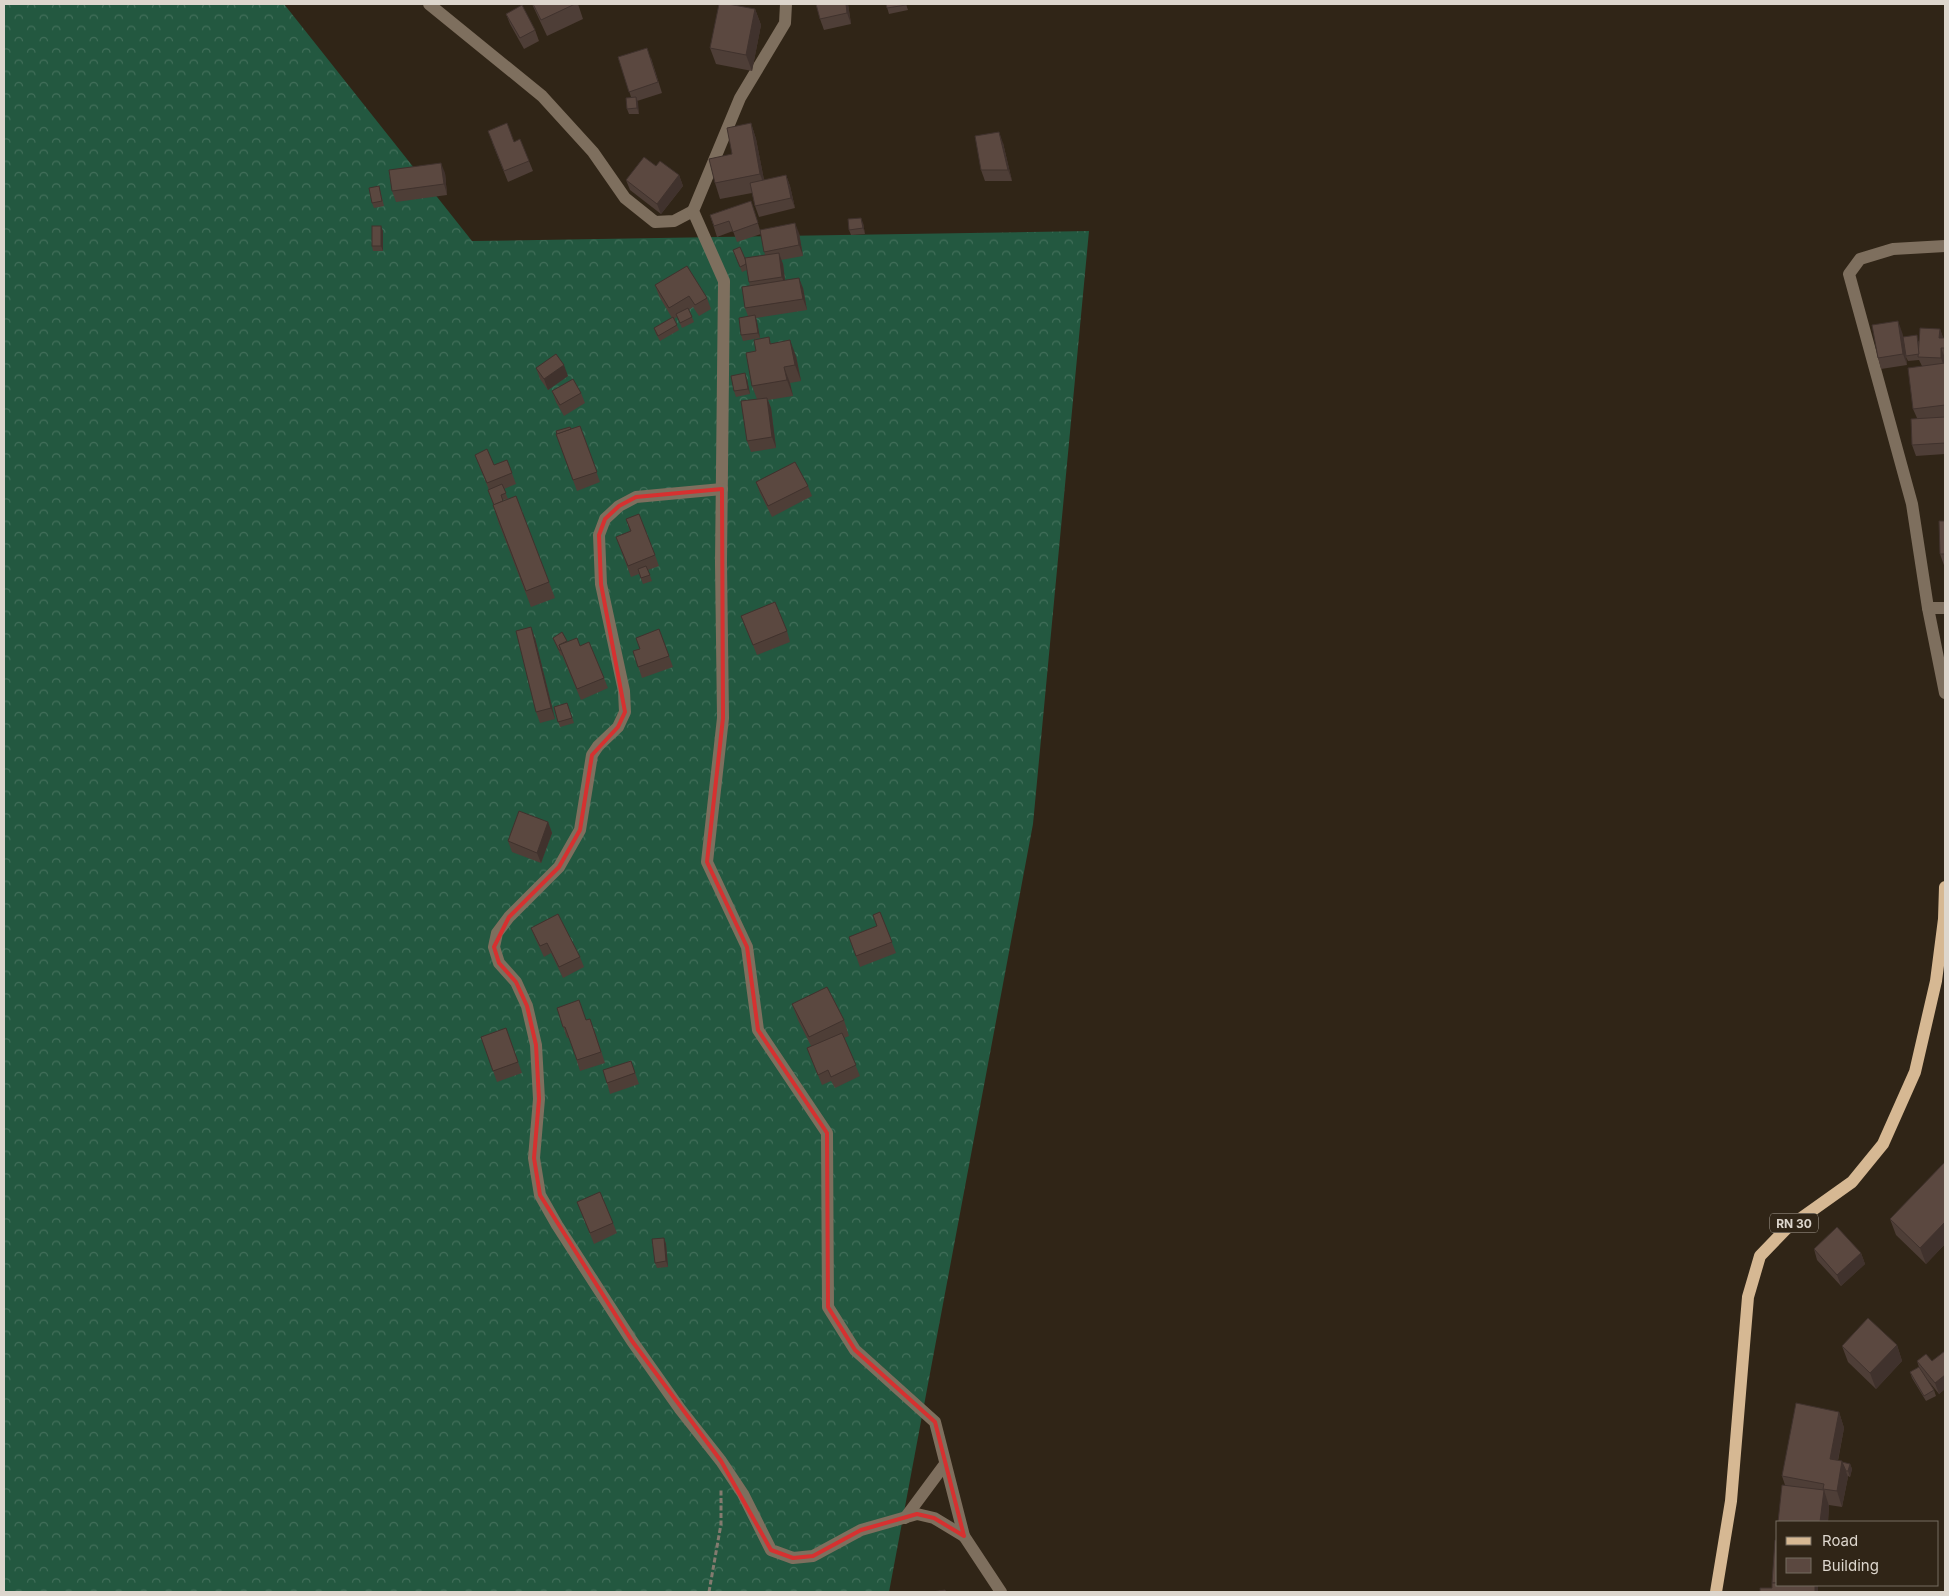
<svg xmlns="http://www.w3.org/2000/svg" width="1949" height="1596" viewBox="0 0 1949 1596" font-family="Inter,sans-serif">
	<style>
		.forest { fill: url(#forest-crowns) }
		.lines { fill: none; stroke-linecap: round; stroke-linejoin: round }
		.path { stroke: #847b6f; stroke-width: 3; stroke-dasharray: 5 2.5; stroke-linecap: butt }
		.minor { stroke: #7e6f5e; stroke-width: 12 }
		.major { stroke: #d6b893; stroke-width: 12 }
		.wall { fill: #4e3e37 }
		.shaded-wall { fill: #40322d }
		.building { fill: #5b4840; stroke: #40322d }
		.marked { fill: none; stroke: #d63130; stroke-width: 4; stroke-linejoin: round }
		.labels { text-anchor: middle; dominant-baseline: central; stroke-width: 4; stroke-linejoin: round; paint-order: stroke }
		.shield { fill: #302517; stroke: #a9a196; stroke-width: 1 }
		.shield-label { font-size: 12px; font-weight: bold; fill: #ddd6cd }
	</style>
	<defs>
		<pattern id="forest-crowns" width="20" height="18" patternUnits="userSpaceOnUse" patternTransform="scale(1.25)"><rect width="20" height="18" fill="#235840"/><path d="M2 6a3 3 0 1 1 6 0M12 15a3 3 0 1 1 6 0" fill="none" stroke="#426f5a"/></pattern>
	</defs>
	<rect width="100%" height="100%" fill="#302517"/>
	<!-- forest -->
	<polygon class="forest" points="4,4 284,4 472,241 1089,231 1033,824 889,1592 4,1592"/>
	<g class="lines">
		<!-- path -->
		<polyline class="path" points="709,1592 721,1524 721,1489"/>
		<!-- minor -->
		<g class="minor">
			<polyline points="429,4 542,96 593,152 625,198 655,222 674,221 693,211"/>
			<polyline points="786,4 785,23 740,98 693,211 724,281 721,563 723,718 707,862 747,947 758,1030 827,1133 828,1307 855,1350 935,1422 964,1536 1001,1592"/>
			<polyline points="1945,246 1893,249 1860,259 1849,274 1912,504 1928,608 1945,693"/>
			<polyline points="722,489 636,497 619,506 605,519 599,535 601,584 624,691 625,712 618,727 598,746 592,755 580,830 559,867 509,917 497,933 494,947 499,963 516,982 527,1006 536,1045 539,1099 534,1158 540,1195 557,1225 632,1341 680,1409 721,1461 743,1494 771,1550 793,1558 813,1556 861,1530 917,1514 934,1518 964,1536"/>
			<polyline points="1928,608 1945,608"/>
			<polyline points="905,1518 945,1464"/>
		</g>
		<!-- major -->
		<polyline class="major" points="1716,1592 1731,1501 1748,1297 1760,1256 1786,1229 1852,1182 1883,1144 1915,1072 1936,981 1944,919 1945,887"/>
	</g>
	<!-- wall -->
	<g class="wall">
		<polygon points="532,4 578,4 583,19 547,36"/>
		<polygon points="816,4 848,4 851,24 824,30 820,19"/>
		<polygon points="886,4 906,4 908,10 889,14"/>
		<polygon points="755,9 761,25 752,71 716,64 710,48"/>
		<polygon points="506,14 535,30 539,41 524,49 510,24"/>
		<polygon points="618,57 651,58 662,93 637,101 639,114 629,114 627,109 631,97"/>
		<polygon points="751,123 756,139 764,180 786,175 790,186 795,208 759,217 755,206 752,193 720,199 715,183"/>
		<polygon points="492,142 514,142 529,161 533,171 508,182"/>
		<polygon points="1003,143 1012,181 985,181 981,170"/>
		<polygon points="445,173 447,195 396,202 392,191"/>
		<polygon points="679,175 683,186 661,214 630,190 626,180"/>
		<polygon points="379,186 384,206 374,208 372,203"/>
		<polygon points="751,201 760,230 799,233 803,256 781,260 783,264 785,280 803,288 807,310 756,318 760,338 743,341 741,335 748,316 745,308 750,286 749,282 747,270 742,272 733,250 746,261 765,255 761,234 737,242 733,231 717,237 710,215"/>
		<polygon points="863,223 865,234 851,235 849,230"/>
		<polygon points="383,231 383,251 373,251 372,246"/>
		<polygon points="655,285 707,298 711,309 699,316 693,307 689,310 694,322 682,328 677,317 674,319 679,330 660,341 656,334 654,328 672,318 659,296"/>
		<polygon points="1940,329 1943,338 1945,338 1945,454 1916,456 1912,445 1917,418 1913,409 1922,366 1919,360 1908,361 1906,357 1907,365 1881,369 1878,358 1902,332 1905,349 1919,341 1919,344"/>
		<polygon points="769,337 771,344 796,356 801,381 790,383 793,396 768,400 771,408 776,448 751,452 747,441 757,399 752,386 756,351"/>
		<polygon points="536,368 568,376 548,390 540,379"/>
		<polygon points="747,379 750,394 736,397 734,391"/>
		<polygon points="552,391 581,393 585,403 564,416 556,402"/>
		<polygon points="580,426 600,482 577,491 556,434"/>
		<polygon points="475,455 494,465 507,460 516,484 504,489 508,499 503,500 549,582 555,598 531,607 498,521 489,490"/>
		<polygon points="756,482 808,486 812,496 772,517 760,493"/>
		<polygon points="626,519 655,555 659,566 648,570 652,581 643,584 639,574 631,577 616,537 630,531"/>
		<polygon points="1945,521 1945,568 1940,554"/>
		<polygon points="741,616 787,631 790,642 757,655"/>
		<polygon points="659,629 673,667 642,678 633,651 640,649"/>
		<polygon points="535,638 555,719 540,723 536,712"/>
		<polygon points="553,638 580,646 604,678 608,688 581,700 562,655 561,656"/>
		<polygon points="567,703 574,723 560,727 554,707"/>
		<polygon points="548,822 552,833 541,863 512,852 508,841"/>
		<polygon points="880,912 896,953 860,967 849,937 877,926"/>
		<polygon points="531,928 580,957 584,967 563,978 551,953 544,957 535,938"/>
		<polygon points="792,1004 844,1020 849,1036 844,1038 860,1076 835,1088 831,1081 822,1085 807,1048 811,1046 798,1020"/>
		<polygon points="557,1008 594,1029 605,1063 580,1071 569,1037 567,1038"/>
		<polygon points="506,1028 522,1073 497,1082 481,1037"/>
		<polygon points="631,1061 639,1084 610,1094 607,1083"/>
		<polygon points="1945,1164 1945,1244 1926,1264 1896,1235 1890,1219"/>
		<polygon points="577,1202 613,1223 617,1233 594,1244"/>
		<polygon points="664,1238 666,1244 668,1267 657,1268 655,1263"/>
		<polygon points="1814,1249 1861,1253 1865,1264 1841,1286 1817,1260"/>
		<polygon points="1897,1345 1902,1361 1876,1389 1848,1362 1842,1346"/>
		<polygon points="1945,1351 1945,1389 1939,1394 1927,1379 1934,1390 1936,1396 1926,1401 1912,1378 1910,1372 1919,1367 1917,1361 1932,1361"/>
		<polygon points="1839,1412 1844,1428 1838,1461 1850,1464 1852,1469 1850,1477 1848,1476 1848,1477 1842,1507 1829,1505 1828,1522 1778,1522 1785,1485 1782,1476"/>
	</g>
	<!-- shaded-wall -->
	<g class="shaded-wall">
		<polygon points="846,4 848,4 851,24 847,13"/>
		<polygon points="755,9 761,25 752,71 746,55"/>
		<polygon points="636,97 638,102 639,114 637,108"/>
		<polygon points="751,123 756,139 766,190 760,174"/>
		<polygon points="999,132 1003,143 1012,181 1008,170"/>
		<polygon points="441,163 445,173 447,195 444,184"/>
		<polygon points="679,175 683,186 661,214 657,204"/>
		<polygon points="786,175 790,186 795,208 791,198"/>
		<polygon points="861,218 863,223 865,234 863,228"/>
		<polygon points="795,223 799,233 803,256 799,245"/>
		<polygon points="381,226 383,231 383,251 381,246"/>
		<polygon points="779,253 783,264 786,288 782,277"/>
		<polygon points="799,278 803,288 807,310 803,299"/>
		<polygon points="755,315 757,321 760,338 758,333"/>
		<polygon points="1898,321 1902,332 1907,365 1903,354"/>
		<polygon points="1940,329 1944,340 1943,348 1939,338"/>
		<polygon points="790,340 796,356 801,381 795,365"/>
		<polygon points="1941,348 1945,358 1945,369 1941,358"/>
		<polygon points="564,365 568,376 548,390 544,379"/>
		<polygon points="784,367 790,383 793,396 787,380"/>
		<polygon points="745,373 747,379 750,394 748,389"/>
		<polygon points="767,398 771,408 776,448 772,437"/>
		<polygon points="531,627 535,638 555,719 551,708"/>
		<polygon points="548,822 552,833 541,863 537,853"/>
		<polygon points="1945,1222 1945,1244 1926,1264 1920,1248"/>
		<polygon points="664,1238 666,1244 668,1267 666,1261"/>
		<polygon points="1861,1253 1865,1264 1841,1286 1837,1275"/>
		<polygon points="1897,1345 1902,1361 1876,1389 1870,1373"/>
		<polygon points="1945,1375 1945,1389 1939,1394 1935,1383"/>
		<polygon points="1839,1412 1844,1428 1835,1475 1830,1459"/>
		<polygon points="1842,1461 1848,1477 1842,1507 1837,1491"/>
		<polygon points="1850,1464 1852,1469 1850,1477 1848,1471"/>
		<polygon points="1824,1490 1829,1506 1828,1522 1820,1522"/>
		<polygon points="1811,1585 1818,1585 1818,1592 1813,1592"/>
	</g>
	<!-- building -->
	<g class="building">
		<polygon points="533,4 575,4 541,20"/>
		<polygon points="719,4 728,4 755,9 746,55 710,48"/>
		<polygon points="816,4 846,4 847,13 820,19"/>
		<polygon points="886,4 906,4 906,5 887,8"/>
		<polygon points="522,5 535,30 520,38 506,14"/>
		<polygon points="647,48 658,82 629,92 618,57"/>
		<polygon points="636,97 637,108 627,109 626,98"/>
		<polygon points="507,123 514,142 520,139 529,161 504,171 488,131"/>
		<polygon points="751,123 760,174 715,183 709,159 732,154 727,128"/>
		<polygon points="999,132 1008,170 981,170 975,136"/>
		<polygon points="644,157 656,166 660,161 679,175 657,204 626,180"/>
		<polygon points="441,163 444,184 392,191 389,170"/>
		<polygon points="786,175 791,198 755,206 750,183"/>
		<polygon points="379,186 382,201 372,203 369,188"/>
		<polygon points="751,201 758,223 733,232 729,221 714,226 710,215"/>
		<polygon points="861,218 863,228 849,230 848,219"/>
		<polygon points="795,223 799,245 764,252 760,230"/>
		<rect x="372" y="226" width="9" height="20"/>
		<polygon points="740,247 746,261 746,264 740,267 733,250"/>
		<polygon points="779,253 782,277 749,282 745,258"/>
		<polygon points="687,266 707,298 695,305 689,296 669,308 655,285"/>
		<polygon points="799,278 803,299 745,308 742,287"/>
		<polygon points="688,308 692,317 680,323 676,314"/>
		<polygon points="755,315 758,333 741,335 739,318"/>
		<polygon points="673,317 677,325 658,336 654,328"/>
		<polygon points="1898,321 1903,354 1878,358 1872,325"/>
		<polygon points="1920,328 1940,329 1939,338 1945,338 1945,348 1941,348 1941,358 1918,357"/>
		<polygon points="1917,335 1919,354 1906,356 1903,337"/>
		<polygon points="769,337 770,344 790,340 795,365 784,367 787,380 752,386 746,353 756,351 754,340"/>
		<polygon points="556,354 564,365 544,379 536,368"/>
		<polygon points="1945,363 1945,405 1913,409 1908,368"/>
		<polygon points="745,373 748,389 734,391 731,376"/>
		<polygon points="573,379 581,393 560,405 552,391"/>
		<polygon points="767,398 772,437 747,441 741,401"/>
		<polygon points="1945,417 1945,443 1912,445 1911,419"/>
		<polygon points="580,426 597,472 573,480 556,434"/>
		<polygon points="570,427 571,429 557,434 556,431"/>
		<polygon points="487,449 494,465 507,460 512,473 487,483 475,455"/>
		<polygon points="795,462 808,486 768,506 756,482"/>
		<polygon points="502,484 506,493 501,495 503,501 494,505 488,490"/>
		<polygon points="516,496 549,582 526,591 493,505"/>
		<polygon points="639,514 655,555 628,566 616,537 631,531 626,519"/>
		<polygon points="1939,521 1945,521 1945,554 1940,554"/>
		<polygon points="646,566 650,575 641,578 638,569"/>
		<polygon points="775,602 787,631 753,645 741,616"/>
		<polygon points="531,627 551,708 536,712 516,631"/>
		<polygon points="659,629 669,656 638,667 633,651 640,649 636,638"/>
		<polygon points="562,632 567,641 559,645 561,650 559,650 553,638"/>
		<polygon points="577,638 580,646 589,642 604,678 577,689 559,645"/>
		<polygon points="567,703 572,718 558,722 554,707"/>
		<polygon points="519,811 548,822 537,853 508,841"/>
		<polygon points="880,912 892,942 856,956 849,937 877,926 873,915"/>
		<polygon points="558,914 580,957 559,967 547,943 540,946 531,928"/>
		<polygon points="827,987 844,1020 809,1037 792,1004"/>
		<polygon points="579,1000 586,1020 590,1019 601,1052 577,1060 565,1027 563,1027 557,1008"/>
		<polygon points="506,1028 518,1062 493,1071 481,1037"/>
		<polygon points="842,1033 856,1065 831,1077 828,1070 818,1075 807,1048"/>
		<polygon points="631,1061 635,1073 607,1083 603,1070"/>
		<polygon points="1944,1163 1945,1164 1945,1222 1920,1248 1890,1219"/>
		<polygon points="600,1192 613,1223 590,1233 577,1202"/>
		<polygon points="1837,1227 1861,1253 1837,1275 1814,1249"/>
		<polygon points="664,1238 666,1261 655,1263 652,1239"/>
		<polygon points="1868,1318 1897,1345 1870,1373 1842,1346"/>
		<polygon points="1945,1351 1945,1375 1935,1383 1917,1361 1926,1354 1932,1361"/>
		<polygon points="1919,1367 1934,1390 1924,1396 1910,1372"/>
		<polygon points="1796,1403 1839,1412 1830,1459 1842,1461 1837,1491 1823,1489 1824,1484 1782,1476"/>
		<polygon points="1842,1462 1850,1464 1848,1471 1846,1471"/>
		<polygon points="1782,1485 1824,1490 1820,1522 1778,1522"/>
		<polygon points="1775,1540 1778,1541 1778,1583 1772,1583"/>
		<polygon points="1772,1583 1778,1583 1778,1585 1815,1585 1815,1592 1760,1592 1760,1588 1772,1588"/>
		<polygon points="945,1590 946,1592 932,1592"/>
	</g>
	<!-- marked area -->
	<path class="marked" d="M 722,489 L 723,718 L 707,862 L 747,947 L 758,1030 L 827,1133 L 828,1307 L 855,1350 L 935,1422 L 964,1536 L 934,1518 L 917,1514 L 861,1530 L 813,1556 L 793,1558 L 771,1550 L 721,1461 L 632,1341 L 540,1195 L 534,1158 L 539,1099 L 536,1045 L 527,1006 L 516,982 L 499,963 L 494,947 L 509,917 L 559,867 L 580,830 L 592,755 L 618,727 L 625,712 L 601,584 L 599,535 L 605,519 L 619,506 L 636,497 Z"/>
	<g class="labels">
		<!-- shield labels -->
		<rect class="shield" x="1770" y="1213.5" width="48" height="19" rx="4"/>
		<g class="shield-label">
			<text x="1794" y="1223">RN 30</text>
		</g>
	</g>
	<!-- border -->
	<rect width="1949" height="1596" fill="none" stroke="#ddd6cd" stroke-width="10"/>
	<!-- legend -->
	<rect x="1776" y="1521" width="162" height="65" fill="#302517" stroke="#756c60"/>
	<rect x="1786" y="1537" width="25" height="8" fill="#d6b893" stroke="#756c60"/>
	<text x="1822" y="1546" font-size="15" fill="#ddd6cd">Road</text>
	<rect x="1786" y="1558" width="25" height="15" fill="#5b4840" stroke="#756c60"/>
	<text x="1822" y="1571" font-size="15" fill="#ddd6cd">Building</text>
</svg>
